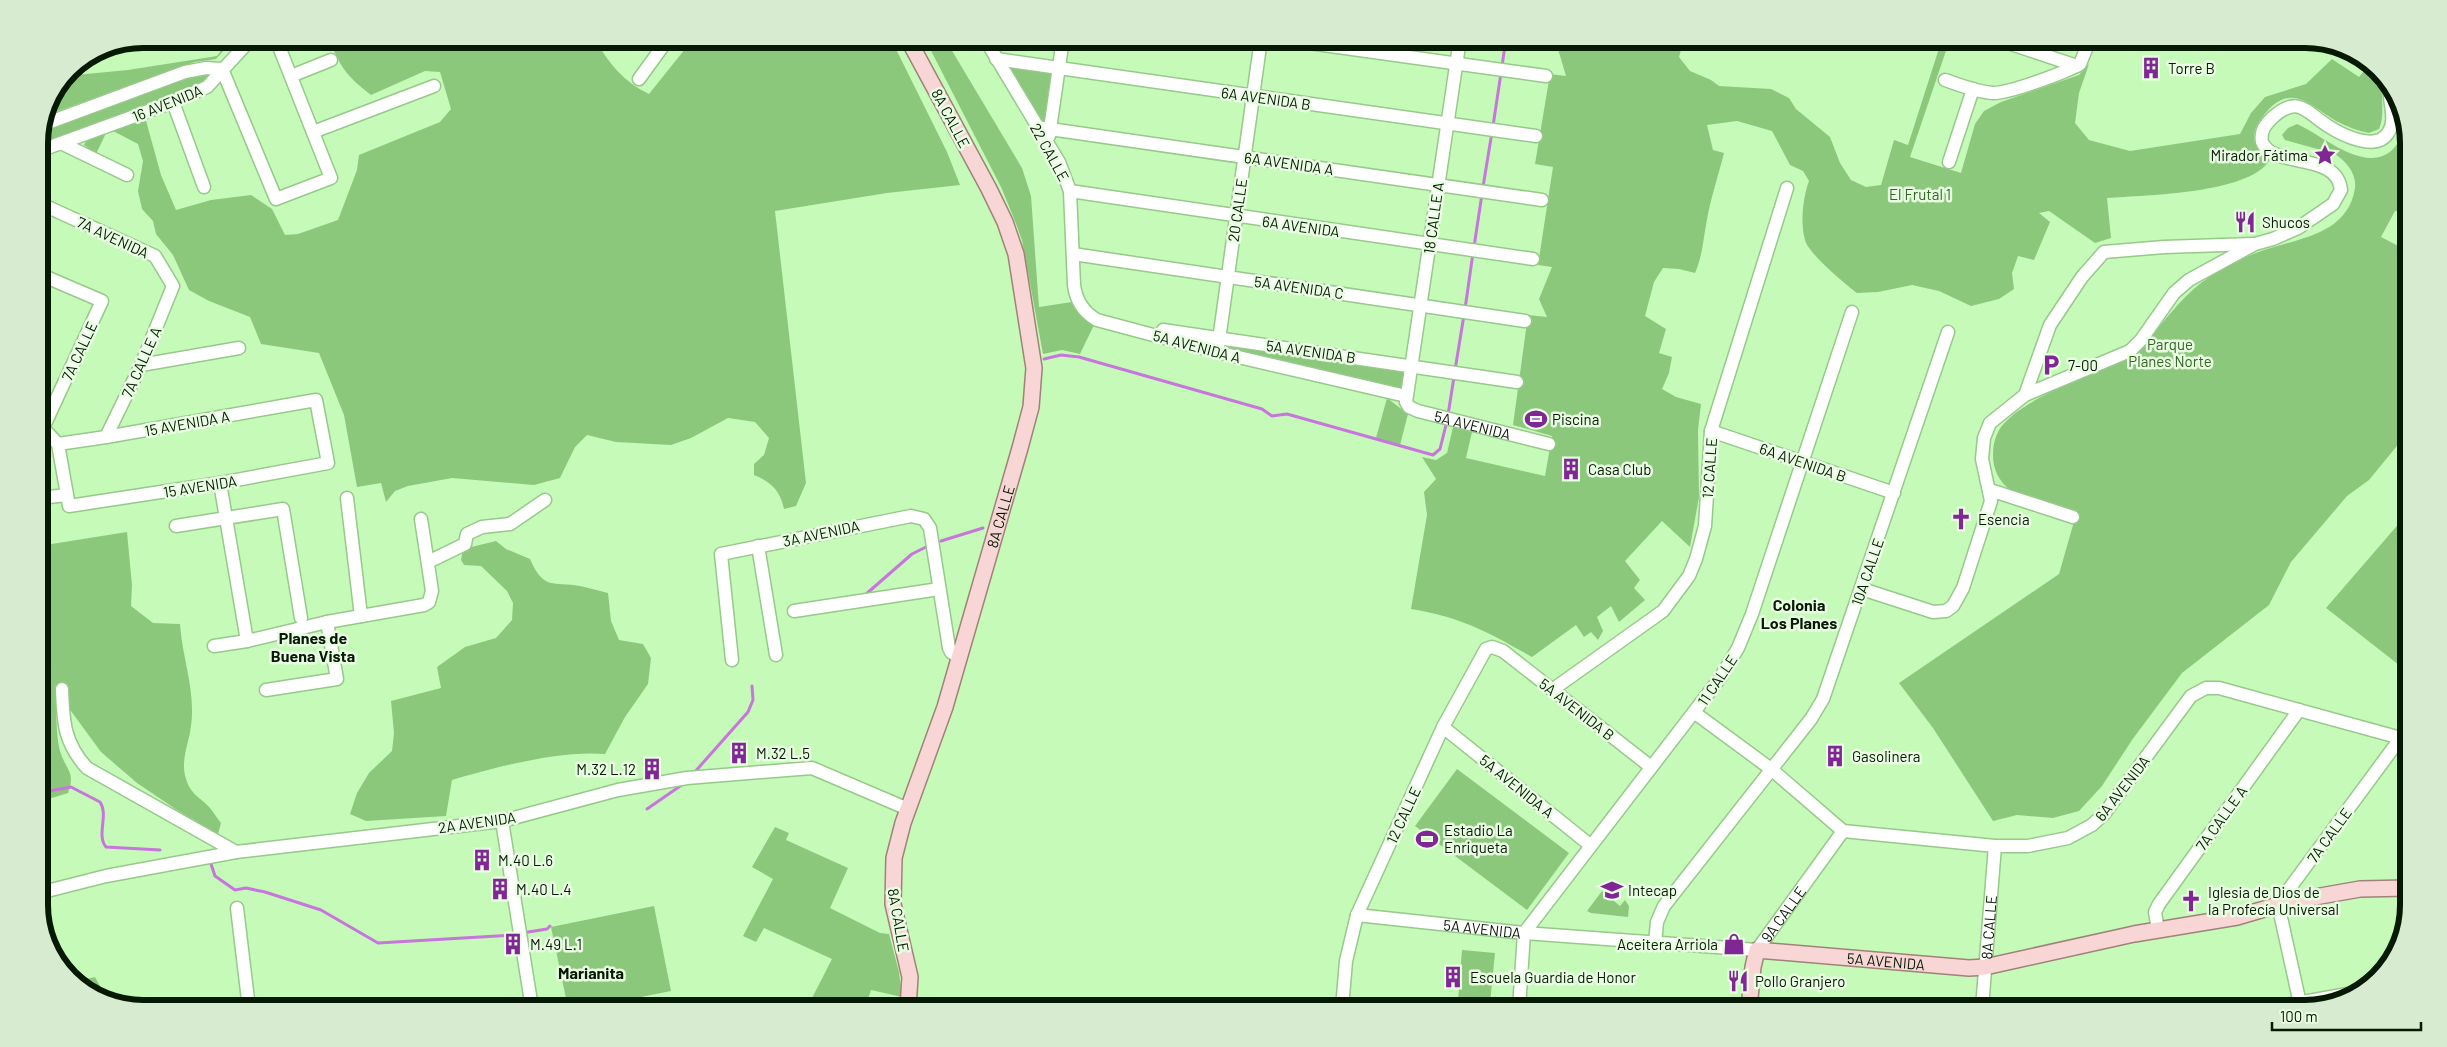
<svg xmlns="http://www.w3.org/2000/svg" width="2447" height="1047" viewBox="0 0 2447 1047" font-family="Barlow,sans-serif">
	<style>
		.green { fill: #8cc87c }
		.water { fill: #c776db }
		.lines { fill: none; stroke-linecap: round; stroke-linejoin: round }
		.stream { stroke: #c776db; stroke-width: 3 }
		.minor-casing { stroke: #97c98a; stroke-width: 15 }
		.major-casing { stroke: #a08279; stroke-width: 18 }
		.minor { stroke: #fff; stroke-width: 12 }
		.major { stroke: #f8d6d5; stroke-width: 15 }
		.labels { text-anchor: middle; dominant-baseline: central; stroke-width: 5; stroke-linejoin: round; paint-order: stroke }
		.poi-label { font-size: 15px; fill: #061903; stroke: #e9fde3; text-anchor: start }
		.street-label { font-size: 15px; fill: #061903; stroke: #e9fde3 }
		.park-label { font-size: 15px; fill: #306720; stroke: #e9fde3 }
		.neighbourhood-label { font-size: 16px; font-weight: bold; fill: #061903; stroke: #e9fde3 }
		.rim { fill: none; stroke: #061903; stroke-width: 6 }
	</style>
	<rect width="100%" height="100%" fill="#c6fab9"/>
	<!-- green -->
	<g class="green">
		<polygon points="220,39 234,39 216,59 195,62 44,116 47,103 65,76 128,70 217,56 220,52"/>
		<path d="M 330,39 L 595,39 C 608,63 624,82 649,94 L 693,39 L 891,39 L 947,152 L 960,185 L 887,193 L 775,211 L 806,483 L 796,506 L 784,509 C 780,490 771,482 754,475 L 754,464 L 764,455 L 769,438 L 755,422 L 728,418 L 691,438 L 671,445 L 616,442 L 587,435 L 575,447 L 560,478 L 534,485 L 452,478 L 408,486 L 395,491 L 386,502 L 381,483 L 357,487 L 344,415 L 319,353 L 261,344 L 250,317 L 209,301 L 189,290 L 173,255 L 156,234 L 153,221 L 142,209 L 138,191 L 143,161 L 138,144 L 115,132 L 107,131 L 96,154 L 84,145 C 89,132 131,122 145,117 L 161,175 L 176,210 L 211,200 L 251,195 L 272,209 L 285,235 L 298,234 L 338,220 L 357,170 L 359,155 L 440,122 L 451,109 L 440,72 L 425,71 L 371,95 C 349,78 338,66 330,39 Z"/>
		<polygon points="925,39 945,39 1022,168 1031,196 1039,307 1072,302 1081,316 1094,325 1080,354 1062,350 1043,354 1022,240 1013,216 1001,187"/>
		<path d="M 1555,39 L 1684,39 L 1679,57 L 1690,71 L 1711,80 L 1719,86 L 1771,89 L 1789,98 L 1796,109 L 1830,137 L 1840,163 L 1851,180 L 1866,187 L 1881,185 L 1894,140 L 1908,145 L 1942,39 L 1950,39 L 1910,157 L 1961,173 L 1975,124 L 1984,111 L 2001,102 L 2079,75 L 2089,64 L 2079,93 L 2075,123 L 2089,140 L 2130,151 L 2240,134 L 2251,113 L 2265,97 L 2306,84 L 2332,59 L 2359,77 L 2368,66 L 2384,79 C 2379,95 2386,114 2379,129 L 2369,133 C 2358,131 2346,126 2336,121 C 2310,105 2290,81 2264,115 C 2257,124 2252,132 2255,143 L 2270,160 C 2248,194 2147,195 2107,198 L 2111,238 L 2095,243 L 2049,211 L 2039,213 L 2050,222 L 2034,260 L 2018,256 L 2012,273 L 2014,289 L 1999,299 L 1971,306 L 1939,291 L 1912,285 L 1878,292 L 1857,293 C 1845,284 1808,253 1805,240 C 1800,223 1803,197 1809,181 L 1803,171 L 1790,165 L 1772,131 L 1737,121 L 1707,125 L 1713,150 L 1724,153 C 1718,177 1710,200 1706,225 C 1703,242 1702,257 1695,273 L 1679,269 L 1663,268 L 1654,282 L 1645,316 L 1666,329 L 1659,353 L 1672,357 L 1669,373 L 1662,389 L 1676,397 L 1701,404 L 1698,430 L 1699,497 L 1690,547 L 1662,521 L 1625,561 L 1640,580 L 1634,588 L 1645,600 L 1619,622 L 1611,606 L 1597,617 L 1603,631 L 1598,640 L 1591,632 L 1584,637 L 1576,625 L 1532,657 C 1488,632 1461,617 1411,609 L 1427,515 L 1424,492 L 1436,479 L 1422,457 L 1436,460 L 1447,453 L 1453,427 L 1472,432 L 1466,458 L 1545,476 L 1552,436 L 1513,425 L 1528,315 L 1547,317 L 1539,299 L 1552,267 L 1538,265 L 1553,167 L 1535,164 L 1550,74 L 1566,76 Z"/>
		<polygon points="996,59 1059,69 1051,129 1036,127"/>
		<polygon points="213,68 213,82 39,151 42,125"/>
		<path d="M 2402,118 L 2408,136 L 2408,201 L 2401,211 L 2395,211 L 2381,237 L 2408,251 L 2408,429 L 2401,441 L 2369,480 L 2347,496 L 2291,562 L 2269,605 L 2182,673 L 2132,740 L 2102,786 L 2079,811 L 2053,818 L 2017,815 L 1993,821 L 1933,728 L 1899,683 L 2059,574 L 2077,511 L 2009,489 C 1999,481 1993,469 1993,456 C 1993,445 1995,436 2001,427 C 2021,400 2084,378 2116,362 C 2123,358 2133,355 2139,350 C 2147,344 2153,334 2159,327 C 2177,305 2194,285 2219,271 C 2233,263 2249,255 2264,250 C 2300,238 2348,234 2355,188 C 2357,174 2346,161 2335,154 L 2285,140 L 2282,135 L 2288,128 L 2297,124 C 2321,134 2365,175 2392,150 C 2401,141 2403,130 2402,118 Z"/>
		<polygon points="1219,338 1411,365 1406,396 1217,352"/>
		<polygon points="1387,398 1408,414 1400,445 1376,438"/>
		<polygon points="2408,513 2408,672 2326,608"/>
		<path d="M 127,532 L 132,585 L 131,606 L 153,623 L 180,624 C 182,658 196,691 191,726 C 189,744 180,760 186,779 C 191,795 200,797 210,808 C 214,813 217,818 221,823 L 218,834 L 177,810 L 137,783 L 101,752 L 71,711 L 59,710 L 56,715 C 57,727 57,740 60,751 C 66,771 76,771 68,793 L 39,802 L 39,546 Z"/>
		<path d="M 496,541 L 506,549 L 530,559 C 544,591 553,581 580,586 C 590,588 599,591 608,593 L 611,621 L 619,640 L 643,644 L 651,658 L 648,684 L 625,717 L 605,754 C 560,750 496,767 452,780 L 446,816 L 366,821 L 350,814 L 357,793 L 369,773 L 392,751 L 394,733 L 391,701 L 441,688 L 437,667 L 465,647 L 496,638 L 512,620 L 513,603 L 507,591 L 481,566 L 464,565 L 461,560 L 463,549 Z"/>
		<polygon points="1457,769 1569,853 1527,910 1415,826"/>
		<polygon points="775,827 789,833 786,840 848,868 830,908 880,933 889,934 899,972 902,997 871,990 865,1008 843,1008 812,998 832,959 764,928 756,942 743,936 773,879 752,867"/>
		<polygon points="1602,891 1620,906 1625,900 1629,906 1628,917 1591,913 1587,911"/>
		<polygon points="654,906 671,991 585,1008 568,1008 551,927"/>
		<polygon points="1462,950 1495,953 1490,1003 1458,1001"/>
		<polygon points="95,977 104,993 105,1001 78,981"/>
	</g>
	<!-- water -->
	<polygon class="water" points="1532,411 1537,412 1547,419 1548,425 1535,428 1528,425 1526,417"/>
	<g class="lines">
		<!-- stream -->
		<g class="stream">
			<polyline points="1502,66 1506,39"/>
			<polyline points="1493,126 1501,73"/>
			<polyline points="1483,187 1492,132"/>
			<polyline points="1474,247 1482,194"/>
			<polyline points="1465,309 1473,253"/>
			<polyline points="1044,359 1061,355 1079,357 1262,409 1272,416 1287,414 1433,455 1440,449 1447,421"/>
			<polyline points="1455,370 1464,315"/>
			<polyline points="1448,415 1454,377"/>
			<polyline points="941,541 983,528"/>
			<polyline points="865,595 912,554 926,547"/>
			<polyline points="693,774 748,712 753,700 752,686"/>
			<path d="M 39,793 L 71,787 L 100,802 C 109,815 96,835 106,847 L 160,850"/>
			<polyline points="647,809 686,782"/>
			<polyline points="210,861 215,876 235,890 246,888 265,892 321,910 378,943 516,935"/>
			<polyline points="522,933 547,929 550,926"/>
		</g>
		<!-- minor casing -->
		<g class="minor-casing">
			<g id="minor">
				<path d="M 985,39 L 1059,162 L 1070,191 L 1074,285 C 1076,301 1083,312 1097,320 L 1217,352 L 1406,396"/>
				<polyline points="1280,39 1546,76"/>
				<path id="s1" d="M 1460,39 L 1406,402 L 1409,407 L 1418,411 L 1549,444"/>
				<polyline points="1996,39 2077,66"/>
				<polyline points="996,59 1536,136"/>
				<polyline points="222,69 276,199 331,178 276,39"/>
				<polyline points="291,76 331,60"/>
				<polyline points="639,79 668,39"/>
				<path d="M 1945,80 C 1960,85 1976,92 1993,93 C 2010,93 2064,73 2080,64 L 2090,39"/>
				<polyline points="173,102 204,187"/>
				<polyline points="42,125 185,72 206,68 222,69"/>
				<polyline points="1036,127 1542,200"/>
				<polyline points="313,132 434,86"/>
				<polyline points="1049,136 1063,39"/>
				<polyline points="61,143 127,175"/>
				<polyline points="39,151 173,102 207,87 251,39"/>
				<polyline points="1949,162 1973,89"/>
				<polyline points="1070,191 1533,259"/>
				<polyline points="39,203 155,256 173,286 141,365 106,437"/>
				<polyline points="1073,254 1525,321"/>
				<polyline points="39,274 102,301 43,428"/>
				<polyline points="39,289 46,277"/>
				<polyline points="1163,330 1517,382"/>
				<polyline points="1218,347 1261,39"/>
				<polyline points="141,365 239,348"/>
				<polyline points="2025,395 2050,325 2082,277 2104,252 2164,247 2253,244"/>
				<polyline points="43,428 58,444 69,506 220,483 328,463 316,400 106,437 58,444"/>
				<polyline points="1711,431 1894,493"/>
				<polyline points="220,483 247,641"/>
				<polyline points="1990,490 2073,517"/>
				<polyline points="39,498 67,495"/>
				<polyline points="347,498 361,616"/>
				<polyline points="176,526 283,509 301,618"/>
				<polyline points="758,546 776,655"/>
				<polyline points="428,562 465,544 467,534 482,527 510,524 545,500"/>
				<path d="M 1862,589 L 1933,612 L 1946,611 L 1953,606 L 1963,588 L 1991,501 L 1982,459 L 1984,438 L 1990,423 L 2025,395 L 2130,351 L 2141,340 L 2174,293 L 2189,280 L 2255,244 L 2273,239 L 2298,228 L 2333,204 L 2341,190 C 2337,151 2273,169 2262,142 C 2260,131 2265,125 2272,118 C 2298,94 2306,112 2328,126 C 2342,135 2376,152 2388,133 C 2398,119 2387,100 2390,84"/>
				<polyline points="794,611 939,589"/>
				<polyline points="214,646 247,641 327,622 424,605 429,602 432,591 421,519"/>
				<polyline points="732,660 721,554 911,516 924,519 930,528 949,648 951,652 959,658"/>
				<path d="M 62,689 C 63,721 64,743 87,768 L 236,852"/>
				<polyline points="266,690 337,679 327,622"/>
				<polyline points="1552,690 1663,611 1689,576 1696,559 1705,526 1711,431 1787,188"/>
				<polyline points="1695,713 1771,769 1843,831 1995,846 2028,846 2068,838 2092,825 2104,814 2191,696 2206,688 2219,688 2408,740"/>
				<polyline points="1443,727 1590,845"/>
				<polyline points="502,821 532,1008"/>
				<polyline points="39,893 106,876 236,852 502,821 618,790 687,778 812,768 908,809"/>
				<polyline points="237,908 249,1008"/>
				<path id="s2" d="M 1357,915 L 1524,933 L 1757,950 L 1843,831"/>
				<polyline points="2158,930 2155,912 2159,904 2299,710"/>
				<polyline points="1655,943 1657,922 1664,906 1811,719 1823,699 1948,332"/>
				<polyline points="1342,1008 1346,961 1357,915 1443,727 1486,649 1492,647 1503,651 1651,767"/>
				<polyline points="1519,1008 1524,933 1720,678 1738,648 1752,614 1852,312"/>
				<path id="s3" d="M 1982,1008 L 1995,846"/>
				<polyline points="2268,1008 2359,992"/>
				<polyline points="2301,1008 2278,904 2408,728"/>
			</g>
		</g>
		<!-- major casing -->
		<g class="major-casing">
			<g id="major">
				<path id="s4" d="M 908,1008 L 910,977 L 893,904 L 894,858 L 903,823 L 945,707 L 1020,448 L 1031,407 L 1034,368 L 1016,254 L 1005,222 L 989,189 L 908,39"/>
				<path id="s5" d="M 1749,1008 L 1753,967 L 1757,950 L 1969,968 L 1985,967 L 2134,934 L 2237,917 L 2292,901 L 2360,889 L 2408,888"/>
			</g>
		</g>
		<!-- minor -->
		<use href="#minor" class="minor"/>
		<!-- major -->
		<use href="#major" class="major"/>
	</g>
	<!-- icons -->
	<defs>
		<g id="building-bare" transform="scale(1.725)"><path d="M-4-6H4V6H1V3H-1V6H-4ZM-2.5-4.3h1.7v1.8h-1.7ZM.8-4.3h1.7v1.8H.8ZM-2.5-1h1.7V.8h-1.7ZM.8-1h1.7V.8H.8Z" fill="#802795" stroke="#e9fde3" stroke-width="2.5" paint-order="stroke"/></g>
		<g id="sight-bare" transform="scale(1.725)"><path d="M0-6L1.8-2.2L6-1.7L2.9 1.2L3.7 5.4L0 3.3L-3.7 5.4L-2.9 1.2L-6-1.7L-1.8-2.2Z" fill="#802795" stroke="#e9fde3" stroke-width="2.5" paint-order="stroke"/></g>
		<g id="restaurant-bare" transform="scale(1.725)"><path d="M-5-6h1v4h1v-4h1v4h1v-4h1v5L-1.5 .5V6h-2V.5L-5-1ZM5-6V6H3V1.5H1.5Q1.5-4 5-6Z" fill="#802795" stroke="#e9fde3" stroke-width="2.5" paint-order="stroke"/></g>
		<g id="parking-bare" transform="scale(1.725)"><path d="M-3.5-5.5H1a3.5 3.5 0 0 1 0 7H-1V5.5H-3.5ZM-1-3.4V-.6H.8a1.4 1.4 0 0 0 0-2.8Z" fill="#802795" stroke="#e9fde3" stroke-width="2.5" paint-order="stroke"/></g>
		<g id="stadium-bare" transform="scale(1.725)"><path d="M0-5a6.5 5 0 1 0 0 10a6.5 5 0 1 0 0-10ZM-3.5-1.8h7v3.6h-7Z" fill="#802795" stroke="#e9fde3" stroke-width="2.5" paint-order="stroke"/></g>
		<g id="church-bare" transform="scale(1.725)"><path d="M-1.2-6h2.4v3.5h3.3v2.4h-3.3V6h-2.4V-.1h-3.3v-2.4h3.3Z" fill="#802795" stroke="#e9fde3" stroke-width="2.5" paint-order="stroke"/></g>
		<g id="university-bare" transform="scale(1.725)"><path d="M0-5L7-2L0 1L-7-2ZM-4 1L0 2.5L4 1V4Q0 6-4 4Z" fill="#802795" stroke="#e9fde3" stroke-width="2.5" paint-order="stroke"/></g>
		<g id="shop-bare" transform="scale(1.725)"><path d="M-5-2.5h2.3a2.7 3.5 0 0 1 5.4 0H5L5.5 6h-11ZM-1.5-2.5h3a1.5 2.3 0 0 0-3 0Z" fill="#802795" stroke="#e9fde3" stroke-width="2.5" paint-order="stroke"/></g>
	</defs>
	<g fill-rule="evenodd">
		<use href="#building-bare" x="2151" y="68"/>
		<use href="#sight-bare" x="2325" y="155"/>
		<use href="#restaurant-bare" x="2245" y="222"/>
		<use href="#parking-bare" x="2051" y="365"/>
		<use href="#stadium-bare" x="1536" y="419"/>
		<use href="#building-bare" x="1571" y="469"/>
		<use href="#church-bare" x="1961" y="519"/>
		<use href="#building-bare" x="739" y="753"/>
		<use href="#building-bare" x="1835" y="756"/>
		<use href="#building-bare" x="652" y="769"/>
		<use href="#stadium-bare" x="1427" y="839"/>
		<use href="#building-bare" x="482" y="860"/>
		<use href="#building-bare" x="500" y="889"/>
		<use href="#university-bare" x="1612" y="890"/>
		<use href="#church-bare" x="2191" y="901"/>
		<use href="#building-bare" x="513" y="944"/>
		<use href="#shop-bare" x="1734" y="944"/>
		<use href="#building-bare" x="1453" y="977"/>
		<use href="#restaurant-bare" x="1738" y="981"/>
	</g>
	<g class="labels">
		<!-- poi labels -->
		<g class="poi-label">
			<text x="2168" y="68">Torre B</text>
			<text x="2308" y="155" text-anchor="end">Mirador Fátima</text>
			<text x="2262" y="222">Shucos</text>
			<text x="2068" y="365">7-00</text>
			<text x="1552" y="419">Piscina</text>
			<text x="1588" y="469">Casa Club</text>
			<text x="1978" y="519">Esencia</text>
			<text x="756" y="753">M.32 L.5</text>
			<text x="1852" y="756">Gasolinera</text>
			<text x="636" y="769" text-anchor="end">M.32 L.12</text>
			<text x="1444" y="830">Estadio La<tspan x="1444" dy="17">Enriqueta</tspan></text>
			<text x="498" y="860">M.40 L.6</text>
			<text x="516" y="889">M.40 L.4</text>
			<text x="1628" y="890">Intecap</text>
			<text x="2208" y="892">Iglesia de Dios de<tspan x="2208" dy="17">la Profecía Universal</tspan></text>
			<text x="530" y="944">M.49 L.1</text>
			<text x="1718" y="944" text-anchor="end">Aceitera Arriola</text>
			<text x="1470" y="977">Escuela Guardia de Honor</text>
			<text x="1755" y="981">Pollo Granjero</text>
		</g>
		<!-- street labels -->
		<g class="street-label">
			<text transform="translate(1266 98) rotate(8)">6A AVENIDA B</text>
			<text transform="translate(167 103) rotate(-22)">16 AVENIDA</text>
			<text transform="translate(951 118) rotate(62)">8A CALLE</text>
			<text transform="translate(1050 152) rotate(61)">22 CALLE</text>
			<text transform="translate(1289 163) rotate(8)">6A AVENIDA A</text>
			<text transform="translate(1237 210) rotate(-82)">20 CALLE</text>
			<text transform="translate(1433 218) rotate(-82)">18 CALLE A</text>
			<text transform="translate(1301 226) rotate(8)">6A AVENIDA</text>
			<text transform="translate(113 237) rotate(25)">7A AVENIDA</text>
			<text transform="translate(1299 287) rotate(8)">5A AVENIDA C</text>
			<text transform="translate(1197 346) rotate(15)">5A AVENIDA A</text>
			<text transform="translate(79 351) rotate(-65)">7A CALLE</text>
			<text transform="translate(1311 351) rotate(8)">5A AVENIDA B</text>
			<text transform="translate(141 362) rotate(-66)">7A CALLE A</text>
			<text transform="translate(187 423) rotate(-10)">15 AVENIDA A</text>
			<text stroke="none"><textPath href="#s1" startOffset="439">5A AVENIDA</textPath></text>
			<text transform="translate(1803 462) rotate(19)">6A AVENIDA B</text>
			<text transform="translate(1709 468) rotate(-86)">12 CALLE</text>
			<text transform="translate(200 486) rotate(-9)">15 AVENIDA</text>
			<text stroke="none"><textPath href="#s4" startOffset="510">8A CALLE</textPath></text>
			<text transform="translate(821 533) rotate(-12)">3A AVENIDA</text>
			<text transform="translate(1867 572) rotate(-71)">10A CALLE</text>
			<text transform="translate(1717 680) rotate(-56)">11 CALLE</text>
			<text transform="translate(1577 709) rotate(38)">5A AVENIDA B</text>
			<text transform="translate(1517 786) rotate(39)">5A AVENIDA A</text>
			<text transform="translate(2122 788) rotate(-52)">6A AVENIDA</text>
			<text transform="translate(1403 815) rotate(-65)">12 CALLE</text>
			<text transform="translate(2221 818) rotate(-54)">7A CALLE A</text>
			<text transform="translate(477 822) rotate(-8)">2A AVENIDA</text>
			<text transform="translate(2329 835) rotate(-54)">7A CALLE</text>
			<text stroke="none"><textPath href="#s2" startOffset="446">9A CALLE</textPath></text>
			<text transform="translate(899 920) rotate(80)">8A CALLE</text>
			<text stroke="none"><textPath href="#s3" startOffset="81">8A CALLE</textPath></text>
			<text stroke="none"><textPath href="#s2" startOffset="126">5A AVENIDA</textPath></text>
			<text stroke="none"><textPath href="#s5" startOffset="188">5A AVENIDA</textPath></text>
		</g>
		<!-- park labels -->
		<g class="park-label">
			<text x="1920" y="194">El Frutal 1</text>
			<text x="2170" y="344">Parque<tspan x="2170" dy="17">Planes Norte</tspan></text>
		</g>
		<!-- neighbourhood labels -->
		<g class="neighbourhood-label">
			<text x="1799" y="604">Colonia<tspan x="1799" dy="18">Los Planes</tspan></text>
			<text x="313" y="637">Planes de<tspan x="313" dy="18">Buena Vista</tspan></text>
			<text x="591" y="972">Marianita</text>
		</g>
	</g>
	<!-- crop -->
	<path d="M0 0H2447V1047H0ZM143 48H2305A95 95 0 0 1 2400 143V905A95 95 0 0 1 2305 1000H143A95 95 0 0 1 48 905V143A95 95 0 0 1 143 48Z" fill="#d7ebd1" fill-rule="evenodd"/>
	<path class="rim" d="M143 48H2305A95 95 0 0 1 2400 143V905A95 95 0 0 1 2305 1000H143A95 95 0 0 1 48 905V143A95 95 0 0 1 143 48Z"/>
	<!-- scale -->
	<path d="M2272 1022v8h149v-8" fill="none" stroke="#061903" stroke-width="2.5"/>
	<text x="2280" y="1022" font-size="15" fill="#061903" stroke="#e9fde3" stroke-width="4" paint-order="stroke">100 m</text>
</svg>
